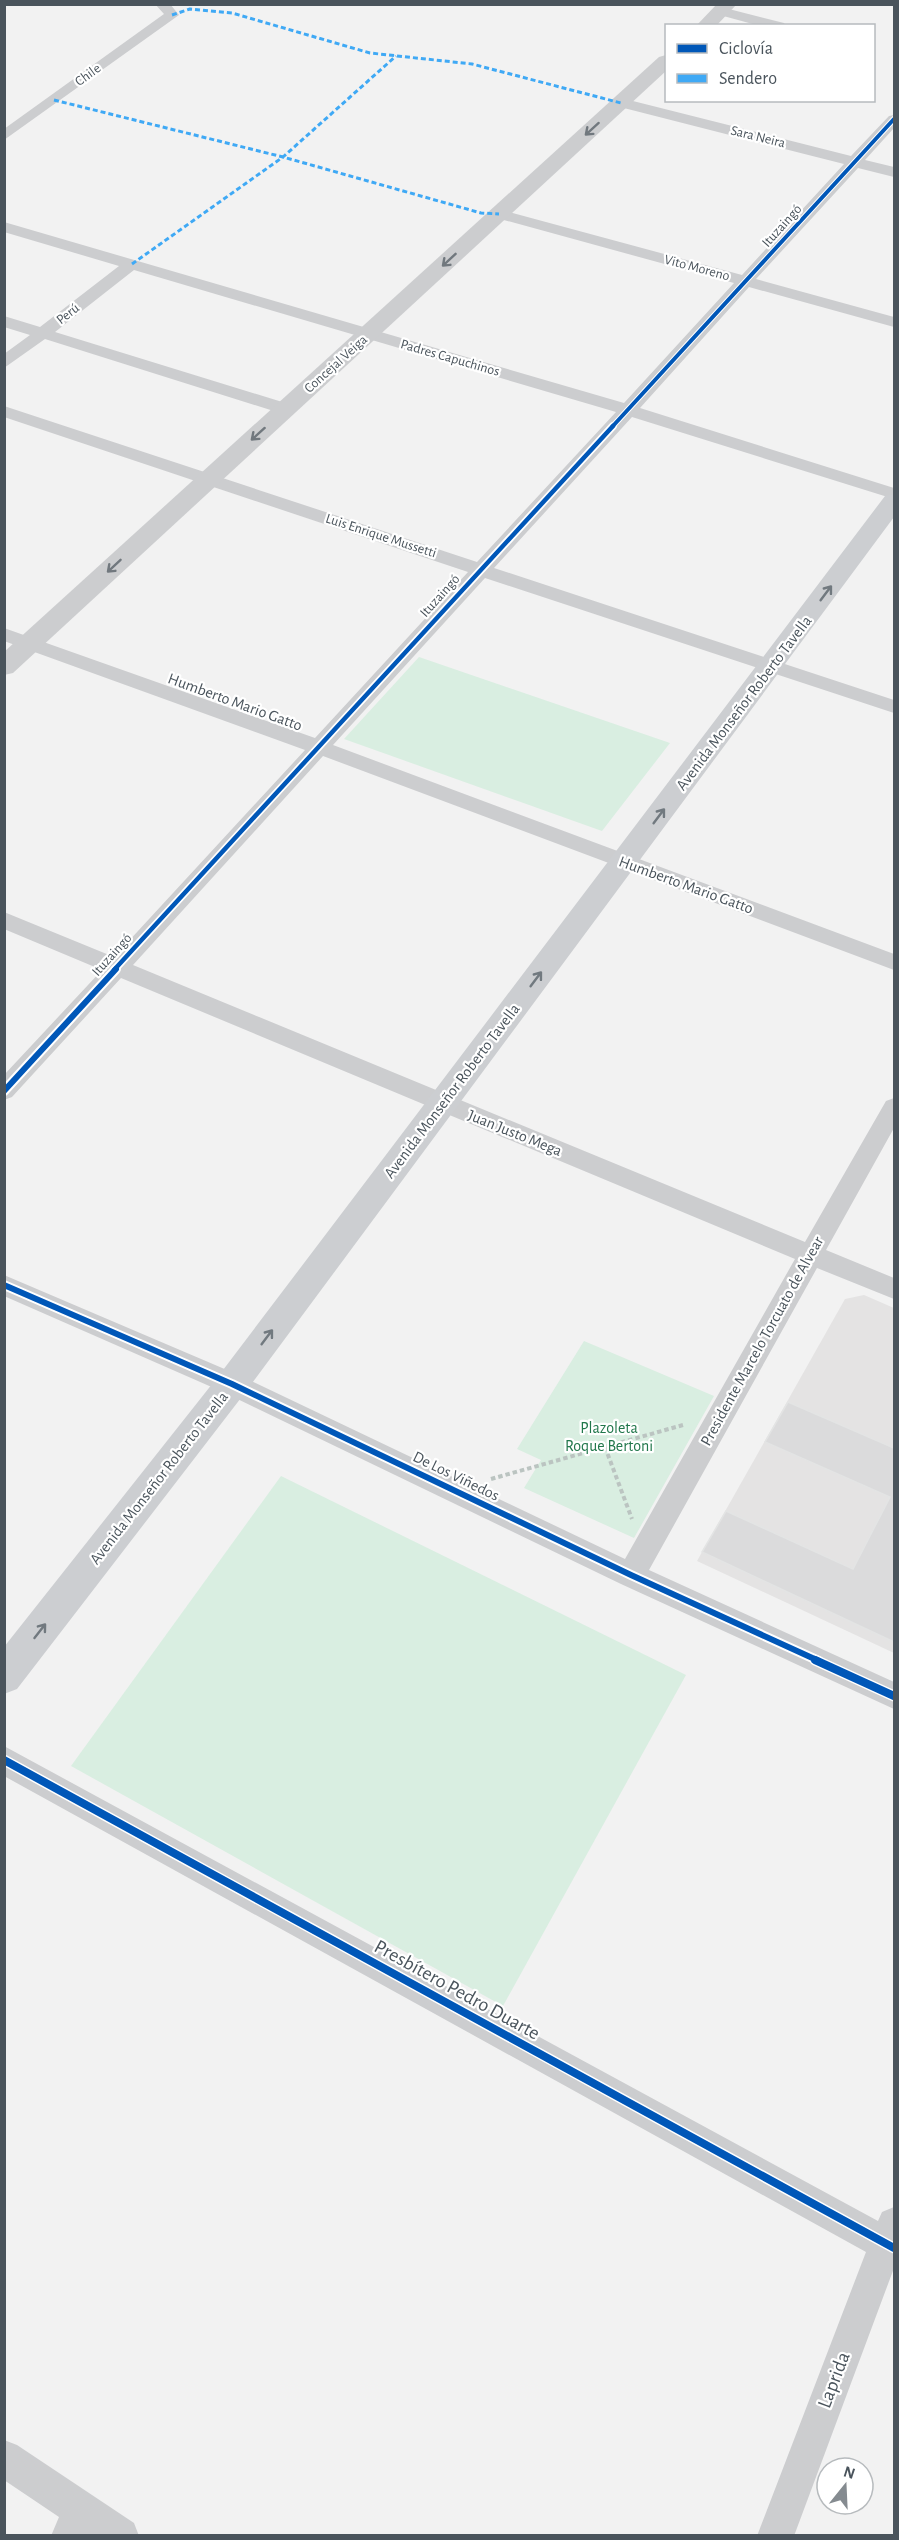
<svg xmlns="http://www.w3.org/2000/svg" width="899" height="2540" viewBox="0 0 899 2540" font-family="'Alegreya Sans',sans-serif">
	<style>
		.education { fill: #e4e3e3 }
		.green { fill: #d9eee1 }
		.building { fill: #dbdbdc; stroke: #e3e4e4; stroke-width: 1.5 }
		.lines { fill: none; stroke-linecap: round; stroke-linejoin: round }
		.path { stroke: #bbc4c1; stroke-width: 4; stroke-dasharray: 4.5 3; stroke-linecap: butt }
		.minor { fill: #cccdcf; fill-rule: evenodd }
		.tertiary { fill: #cccdcf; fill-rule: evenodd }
		.secondary { fill: #ccced1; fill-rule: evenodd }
		.quiet { stroke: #3fa9f5; stroke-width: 3; stroke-dasharray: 5 3; stroke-linecap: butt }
		.cycleway-far3-casing { stroke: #fff; stroke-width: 6 }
		.cycleway-far2-casing { stroke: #fff; stroke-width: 8 }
		.cycleway-far1-casing { stroke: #fff; stroke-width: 10 }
		.cycleway-casing { stroke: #fff; stroke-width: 11 }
		.cycleway-far3 { stroke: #0057b8; stroke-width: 4 }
		.cycleway-far2 { stroke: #0057b8; stroke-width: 4.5 }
		.cycleway-far1 { stroke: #0057b8; stroke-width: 6 }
		.cycleway { stroke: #0057b8; stroke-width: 8 }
		.oneway { stroke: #71787e }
		.oneway2 { stroke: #71797f }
		.labels { text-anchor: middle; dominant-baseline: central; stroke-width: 4.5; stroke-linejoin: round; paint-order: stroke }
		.far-street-label { font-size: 14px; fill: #4a545c; stroke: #fff }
		.street-label { font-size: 16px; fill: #4a545c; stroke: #fff }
		.park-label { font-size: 16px; fill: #21774b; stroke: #fff }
		.near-street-label { font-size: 20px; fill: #4a545c; stroke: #fff }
	</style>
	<rect width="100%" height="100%" fill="#f2f2f2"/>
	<!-- education -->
	<polygon class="education" points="864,1295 894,1308 894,1653 697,1561 845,1299"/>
	<!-- green -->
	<g class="green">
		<polygon points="419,657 670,743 602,831 344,739"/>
		<polygon points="584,1341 714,1396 634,1538 524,1488 541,1460 517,1449"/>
		<polygon points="281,1476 686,1675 503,2006 71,1766"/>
	</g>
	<!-- building -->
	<polygon class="building" points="788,1402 894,1448 894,1642 702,1552 726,1511 853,1569 890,1497 765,1442"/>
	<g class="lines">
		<!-- path -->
		<g class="path">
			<polyline points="605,1447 632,1519"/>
			<polyline points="491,1479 683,1425"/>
		</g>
		<!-- minor -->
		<g class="minor">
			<polygon points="155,4 170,4 179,15 4,140 4,129 164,14"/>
			<polygon points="721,7 784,23 786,26 760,26 716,14 714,11"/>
			<polygon points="621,98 851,156 889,116 894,115 894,128 865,160 894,167 894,177 858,168 756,279 894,317 894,327 749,287 640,408 894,488 894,499 632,417 494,568 894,700 894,713 485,578 333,745 894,954 894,970 323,756 133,965 805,1242 886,1101 894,1098 894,1128 826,1250 894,1278 894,1299 817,1268 649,1570 894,1682 894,1709 621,1584 223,1392 4,1296 4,1275 241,1376 625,1559 795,1259 121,978 12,1097 4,1100 4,1075 102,970 4,929 4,912 114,957 305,750 4,641 4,628 315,738 468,572 4,417 4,406 477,562 616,412 134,270 55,332 292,405 295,409 292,413 280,413 45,339 4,368 4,354 30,335 4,327 4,316 40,327 119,266 4,232 4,222 624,403 734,283 493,217 491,214 493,211 505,211 742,275 844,164 616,106 613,103 616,100"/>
			<polygon points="4,1746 878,2221 882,2212 894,2207 894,2268 794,2536 757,2536 866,2252 4,1776"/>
			<polygon points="4,2440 17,2445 134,2523 139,2536 51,2536 59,2517 4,2480"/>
		</g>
		<!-- tertiary -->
		<g class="tertiary">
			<polygon points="717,4 737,4 716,26 696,26"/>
			<polygon points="666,55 666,71 13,673 4,675 4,652 659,57"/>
		</g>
		<!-- secondary -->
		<polygon class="secondary" points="894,494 894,517 244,1394 17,1689 4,1694 4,1647 220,1374 885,496"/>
		<!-- quiet -->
		<g class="quiet">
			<polyline points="172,15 190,9 232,13 370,53 472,64 621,103"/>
			<polyline points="54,100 283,157 481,213 499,214"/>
			<polyline points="132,264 283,157 396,56"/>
		</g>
		<!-- cycleway-far3 casing -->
		<g class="cycleway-far3-casing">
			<polyline id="cycleway-far3" points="612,427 894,119"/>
		</g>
		<!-- cycleway-far2 casing -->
		<g class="cycleway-far2-casing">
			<polyline id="cycleway-far2" points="114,970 613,426"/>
		</g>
		<!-- cycleway-far1 casing -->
		<g class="cycleway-far1-casing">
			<g id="cycleway-far1">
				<polyline points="4,1091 116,969"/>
				<polyline points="4,1285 232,1384 631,1575 819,1661"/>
			</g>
		</g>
		<!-- cycleway casing -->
		<g class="cycleway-casing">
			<g id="cycleway">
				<polyline points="815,1660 894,1696"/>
				<polyline points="4,1760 894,2248"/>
			</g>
		</g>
		<!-- cycleway-far3 -->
		<use href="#cycleway-far3" class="cycleway-far3"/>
		<!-- cycleway-far2 -->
		<use href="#cycleway-far2" class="cycleway-far2"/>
		<!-- cycleway-far1 -->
		<use href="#cycleway-far1" class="cycleway-far1"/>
		<!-- cycleway -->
		<use href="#cycleway" class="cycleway"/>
	</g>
	<!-- one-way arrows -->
	<defs><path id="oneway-shaft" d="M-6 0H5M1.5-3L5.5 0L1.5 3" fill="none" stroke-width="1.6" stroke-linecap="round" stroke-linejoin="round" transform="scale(1.5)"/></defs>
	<g class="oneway">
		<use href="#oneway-shaft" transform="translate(592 129) rotate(138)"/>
		<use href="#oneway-shaft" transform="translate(449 260) rotate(137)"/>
		<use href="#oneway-shaft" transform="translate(258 434) rotate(138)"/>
		<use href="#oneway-shaft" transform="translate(114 566) rotate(137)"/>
	</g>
	<g class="oneway2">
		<use href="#oneway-shaft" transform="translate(826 593) rotate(-53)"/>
		<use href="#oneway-shaft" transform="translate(659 816) rotate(-53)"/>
		<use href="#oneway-shaft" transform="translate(536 979) rotate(-53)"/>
		<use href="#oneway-shaft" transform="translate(267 1337) rotate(-53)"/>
		<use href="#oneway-shaft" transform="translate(40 1631) rotate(-52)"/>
	</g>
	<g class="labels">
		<!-- far-street labels -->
		<g class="far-street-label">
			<text transform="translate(88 75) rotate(-36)">Chile</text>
			<text transform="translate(758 137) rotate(14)">Sara Neira</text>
			<text transform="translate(782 226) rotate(-48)">Ituzaingó</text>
			<text transform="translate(697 268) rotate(15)">Vito Moreno</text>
			<text transform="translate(68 314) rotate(-38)">Perú</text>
			<text transform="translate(450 358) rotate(16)">Padres Capuchinos</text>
			<text transform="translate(336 364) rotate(-42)">Concejal Veiga</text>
			<text transform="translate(381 536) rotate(18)">Luis Enrique Mussetti</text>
			<text transform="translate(440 596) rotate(-48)">Ituzaingó</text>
			<text transform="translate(112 955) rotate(-48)">Ituzaingó</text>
		</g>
		<!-- street labels -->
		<g class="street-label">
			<text transform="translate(235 702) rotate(20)">Humberto Mario Gatto</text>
			<text transform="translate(744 703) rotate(-53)">Avenida Monseñor Roberto Tavella</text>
			<text transform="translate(686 885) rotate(20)">Humberto Mario Gatto</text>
			<text transform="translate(452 1091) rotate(-53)">Avenida Monseñor Roberto Tavella</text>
			<text transform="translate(515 1133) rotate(22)">Juan Justo Mega</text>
			<text transform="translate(762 1341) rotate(-61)">Presidente Marcelo Torcuato de Alvear</text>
			<text transform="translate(456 1476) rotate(26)">De Los Viñedos</text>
			<text transform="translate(159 1478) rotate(-52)">Avenida Monseñor Roberto Tavella</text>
		</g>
		<!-- park labels -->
		<g class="park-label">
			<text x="609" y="1428">Plazoleta<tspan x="609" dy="18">Roque Bertoni</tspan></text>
		</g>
		<!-- near-street labels -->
		<g class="near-street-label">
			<text transform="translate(457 1990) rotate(29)">Presbítero Pedro Duarte</text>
			<text transform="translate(834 2380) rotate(-69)">Laprida</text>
		</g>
	</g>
	<!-- border -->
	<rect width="899" height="2540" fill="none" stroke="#4a545c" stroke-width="12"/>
	<!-- legend -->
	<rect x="665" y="24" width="210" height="78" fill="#ffffff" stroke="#b7bbbe" stroke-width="1.5"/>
	<rect x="677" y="44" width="30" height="9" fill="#0057b8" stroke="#b7bbbe" stroke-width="1.5"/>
	<text x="719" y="54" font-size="18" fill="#4a545c">Ciclovía</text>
	<rect x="677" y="74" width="30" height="9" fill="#3fa9f5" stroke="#b7bbbe" stroke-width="1.5"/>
	<text x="719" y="84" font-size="18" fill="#4a545c">Sendero</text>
	<!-- north arrow -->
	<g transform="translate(845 2486) rotate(18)"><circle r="28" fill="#ffffff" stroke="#b7bbbe" stroke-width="1.5"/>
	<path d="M0-4.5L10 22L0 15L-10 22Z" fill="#858b90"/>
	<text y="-9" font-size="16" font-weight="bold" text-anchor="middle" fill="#4a545c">N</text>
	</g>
</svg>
